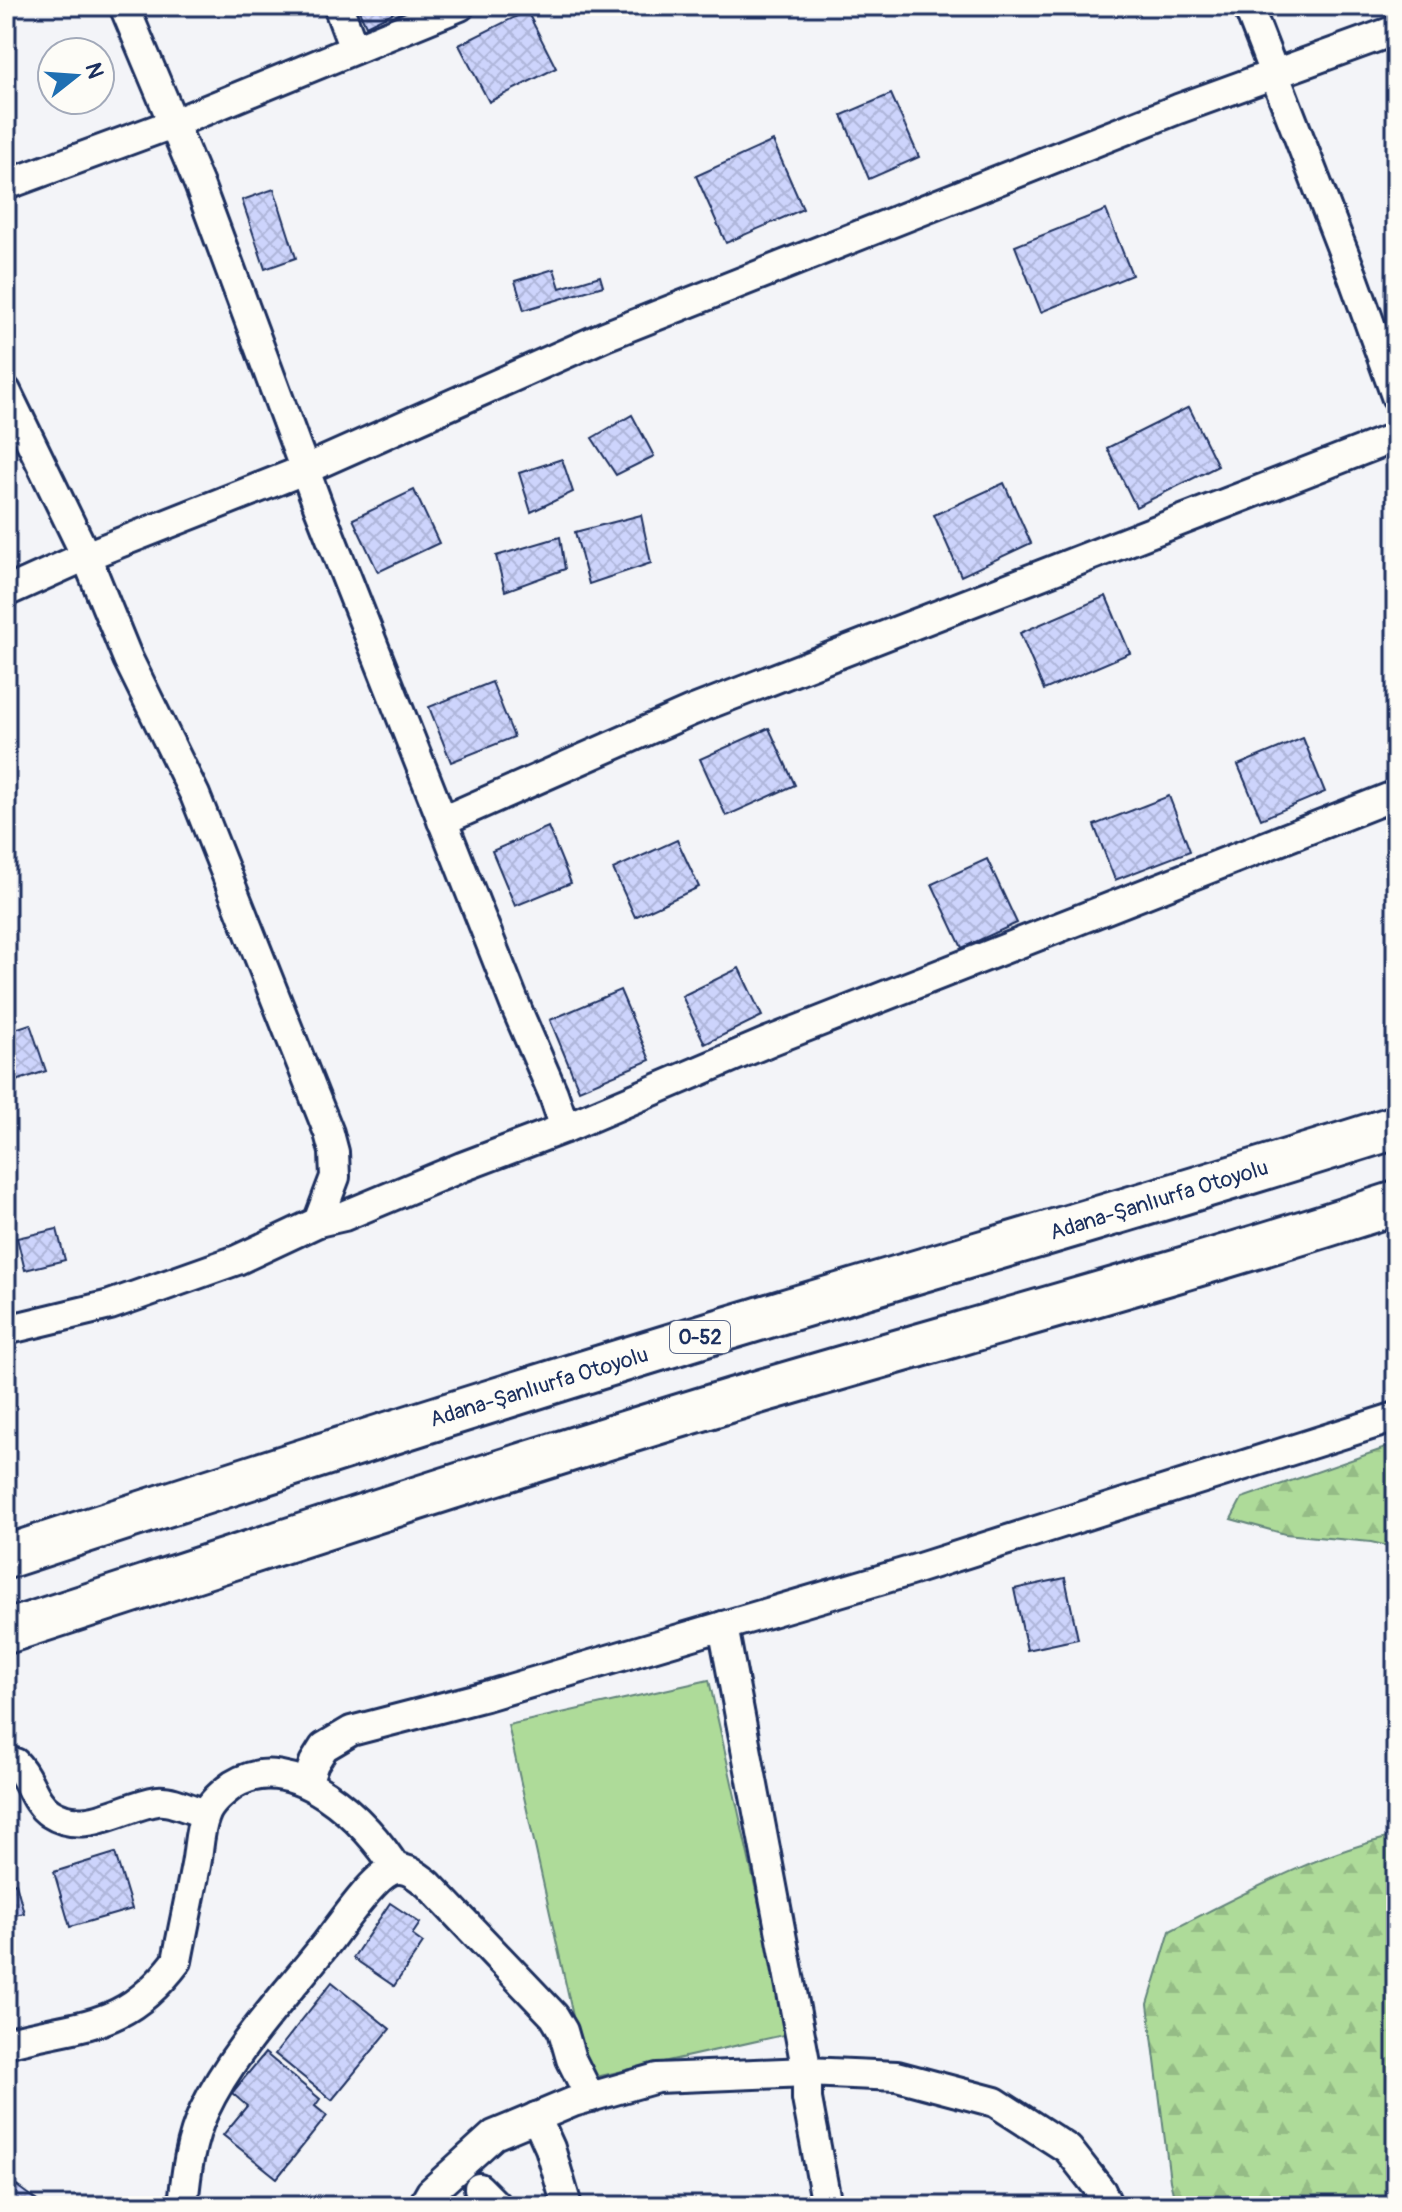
<svg xmlns="http://www.w3.org/2000/svg" width="1402" height="2212" viewBox="0 0 1402 2212" font-family="Pangolin,sans-serif">
	<style>
		.forest { fill: url(#forest-firs); stroke: #64857c; stroke-width: 2 }
		.garden { fill: #aedb99; stroke: #64857c; stroke-width: 2 }
		.building { fill: url(#building-cross-hatch); stroke: #1b2f5e; stroke-width: 2 }
		.lines { fill: none; stroke-linecap: round; stroke-linejoin: round }
		.minor-casing { stroke: #1b2f5e; stroke-width: 34 }
		.highway-casing { stroke: #1b2f5e; stroke-width: 48 }
		.minor { stroke: #fdfcf7; stroke-width: 28 }
		.highway { stroke: #fdfcf7; stroke-width: 42 }
		.labels { text-anchor: middle; dominant-baseline: central; stroke-width: 7; stroke-linejoin: round; paint-order: stroke }
		.shield { fill: #fdfcf7; stroke: #5f6c8c; stroke-width: 2 }
		.shield-label { font-size: 20px; font-weight: bold; fill: #1b2f5e }
		.street-label { font-size: 22px; fill: #1b2f5e; stroke: #fdfcf7 }
	</style>
	<defs>
		<pattern id="forest-firs" width="22" height="20" patternUnits="userSpaceOnUse" patternTransform="scale(2)"><rect width="22" height="20" fill="#aedb99"/><path d="M5 1l3.5 6h-7zM16 11l3.5 6h-7z" fill="#95bc86"/></pattern>
		<pattern id="building-cross-hatch" width="8" height="8" patternUnits="userSpaceOnUse" patternTransform="scale(2)"><rect width="8" height="8" fill="#cdd4fc"/><path d="M0 0l8 8M0 8l8-8" fill="none" stroke="#afb6da"/></pattern>
	</defs>
	<rect width="100%" height="100%" fill="#f3f4f8"/>
	<filter id="ink" filterUnits="userSpaceOnUse"><feTurbulence type="fractalNoise" baseFrequency=".0125" numOctaves="2"/><feDisplacementMap in="SourceGraphic" scale="16" xChannelSelector="R" yChannelSelector="G"/><feConvolveMatrix kernelMatrix="1 2 1 2 8 2 1 2 1" color-interpolation-filters="sRGB"/></filter>
	<g filter="url(#ink)">
		<!-- forest -->
		<g class="forest">
			<polygon points="1388,1447 1396,1450 1396,1548 1371,1542 1285,1534 1231,1519 1242,1498"/>
			<path d="M 1396,1836 L 1396,2206 L 1176,2206 L 1170,2181 L 1148,2004 L 1170,1931 C 1242,1895 1316,1853 1396,1836 Z"/>
		</g>
		<!-- garden -->
		<polygon class="garden" points="709,1680 788,2034 587,2079 508,1725"/>
		<!-- building -->
		<g class="building">
			<polygon points="357,6 407,6 366,26"/>
			<polygon points="527,11 556,68 489,102 459,45"/>
			<polygon points="891,94 919,157 869,179 842,115"/>
			<polygon points="773,141 803,209 726,243 696,176"/>
			<polygon points="274,189 296,258 265,269 242,200"/>
			<polygon points="1106,210 1132,275 1041,312 1015,246"/>
			<polygon points="554,269 560,288 600,276 603,286 524,310 515,281"/>
			<polygon points="1189,407 1218,466 1136,507 1107,448"/>
			<polygon points="632,415 654,456 616,475 592,438"/>
			<polygon points="562,459 573,492 531,512 519,473"/>
			<polygon points="1004,483 1031,543 961,576 934,515"/>
			<polygon points="414,490 439,543 378,572 353,519"/>
			<polygon points="641,515 651,563 589,584 575,532"/>
			<polygon points="560,537 565,569 505,591 496,556"/>
			<polygon points="1106,596 1130,653 1044,690 1020,633"/>
			<polygon points="492,682 514,737 451,762 429,707"/>
			<polygon points="769,728 795,785 726,816 700,759"/>
			<polygon points="1303,738 1325,792 1261,819 1238,765"/>
			<polygon points="1169,796 1190,851 1115,880 1094,825"/>
			<polygon points="548,827 571,883 515,906 492,851"/>
			<polygon points="677,840 699,887 635,917 613,869"/>
			<polygon points="987,859 1017,923 962,948 932,884"/>
			<polygon points="739,968 762,1016 705,1044 682,996"/>
			<polygon points="620,990 650,1060 579,1090 550,1020"/>
			<polygon points="30,1024 46,1071 10,1083 6,1071 6,1032"/>
			<polygon points="57,1229 65,1260 25,1270 17,1238"/>
			<polygon points="1065,1578 1078,1639 1027,1650 1014,1589"/>
			<polygon points="115,1853 132,1909 70,1927 54,1872"/>
			<polygon points="16,1883 24,1913 6,1917 6,1886"/>
			<polygon points="390,1903 420,1923 412,1935 423,1943 394,1986 353,1958"/>
			<polygon points="332,1982 390,2029 332,2100 275,2054"/>
			<polygon points="265,2053 320,2099 315,2106 327,2116 277,2178 223,2135 247,2106 232,2093"/>
			<polygon points="6,2178 44,2206 6,2206"/>
			<polygon points="208,2201 277,2205 277,2206 207,2206"/>
		</g>
		<g class="lines">
			<!-- minor casing -->
			<g class="minor-casing">
				<g id="minor">
					<polyline points="124,6 200,187 319,508 518,1012 553,1093 565,1128"/>
					<polyline points="338,6 354,49"/>
					<polyline points="1248,6 1353,277 1396,396"/>
					<polyline points="6,185 172,124 460,6"/>
					<polyline points="6,391 86,556 128,659 195,795 329,1133 334,1152 335,1177 318,1222 237,1260 110,1305 6,1330"/>
					<polyline points="6,592 86,556 304,470 605,336 1178,109 1396,30"/>
					<polyline points="442,821 691,711 1396,437"/>
					<polyline points="318,1222 344,1216 462,1167 565,1128 770,1041 1396,795"/>
					<polyline points="723,1626 807,2072 807,2099 827,2206"/>
					<path d="M 6,1763 L 15,1763 C 30,1777 32,1801 50,1813 C 85,1836 123,1806 157,1801 C 171,1799 192,1810 205,1814"/>
					<polyline points="307,1783 314,1763 324,1747 351,1731 486,1696 910,1571 1396,1417"/>
					<path d="M 6,2043 C 83,2022 123,2032 177,1961 C 183,1929 190,1897 196,1865 C 199,1849 199,1831 205,1816 C 209,1804 222,1793 233,1785 C 292,1747 368,1822 396,1869"/>
					<polyline points="536,2117 550,2148 567,2206"/>
					<polyline points="479,2188 497,2206"/>
					<path d="M 183,2206 C 186,2173 190,2141 204,2111 C 232,2051 285,1996 326,1944 C 340,1926 371,1880 390,1871 C 405,1864 417,1876 428,1884 L 554,2016 L 563,2031 L 571,2059 L 590,2097"/>
					<polyline points="423,2206 431,2192 494,2135 573,2102 657,2078 807,2072 897,2076 995,2102 1068,2149 1101,2191 1108,2206"/>
				</g>
			</g>
			<!-- highway casing -->
			<g class="highway-casing">
				<g id="highway">
					<path d="M 6,1557 C 254,1476 502,1396 752,1321 C 967,1256 1182,1195 1396,1127"/>
					<path d="M 6,1632 C 258,1550 511,1466 765,1390 C 976,1328 1187,1271 1396,1203"/>
				</g>
			</g>
			<!-- minor -->
			<use href="#minor" class="minor"/>
			<!-- highway -->
			<use href="#highway" class="highway"/>
		</g>
	</g>
	<g class="labels">
		<!-- shield labels -->
		<rect class="shield" x="670" y="1321" width="60" height="32" rx="6"/>
		<g class="shield-label">
			<text x="700" y="1337">O-52</text>
		</g>
		<!-- street labels -->
		<g class="street-label">
			<text transform="translate(1159 1200) rotate(-17)">Adana-Şanlıurfa Otoyolu</text>
			<text transform="translate(539 1387) rotate(-17)">Adana-Şanlıurfa Otoyolu</text>
		</g>
	</g>
	<!-- margin -->
	<rect width="1402" height="2212" fill="none" stroke="#fdfcf7" stroke-width="32"/>
	<rect x="16" y="16" width="1370" height="2180" fill="none" stroke="#1b2f5e" stroke-width="3" filter="url(#ink)"/>
	<!-- north arrow -->
	<g transform="translate(76 76) rotate(73)"><circle r="38" fill="#fdfcf7" stroke="#a3aaba" stroke-width="2"/>
	<path d="M0-6L14 30L0 20L-14 30Z" fill="#1f6fb2"/>
	<text y="-12" font-size="22" font-weight="bold" text-anchor="middle" fill="#1b2f5e">N</text>
	</g>
</svg>
